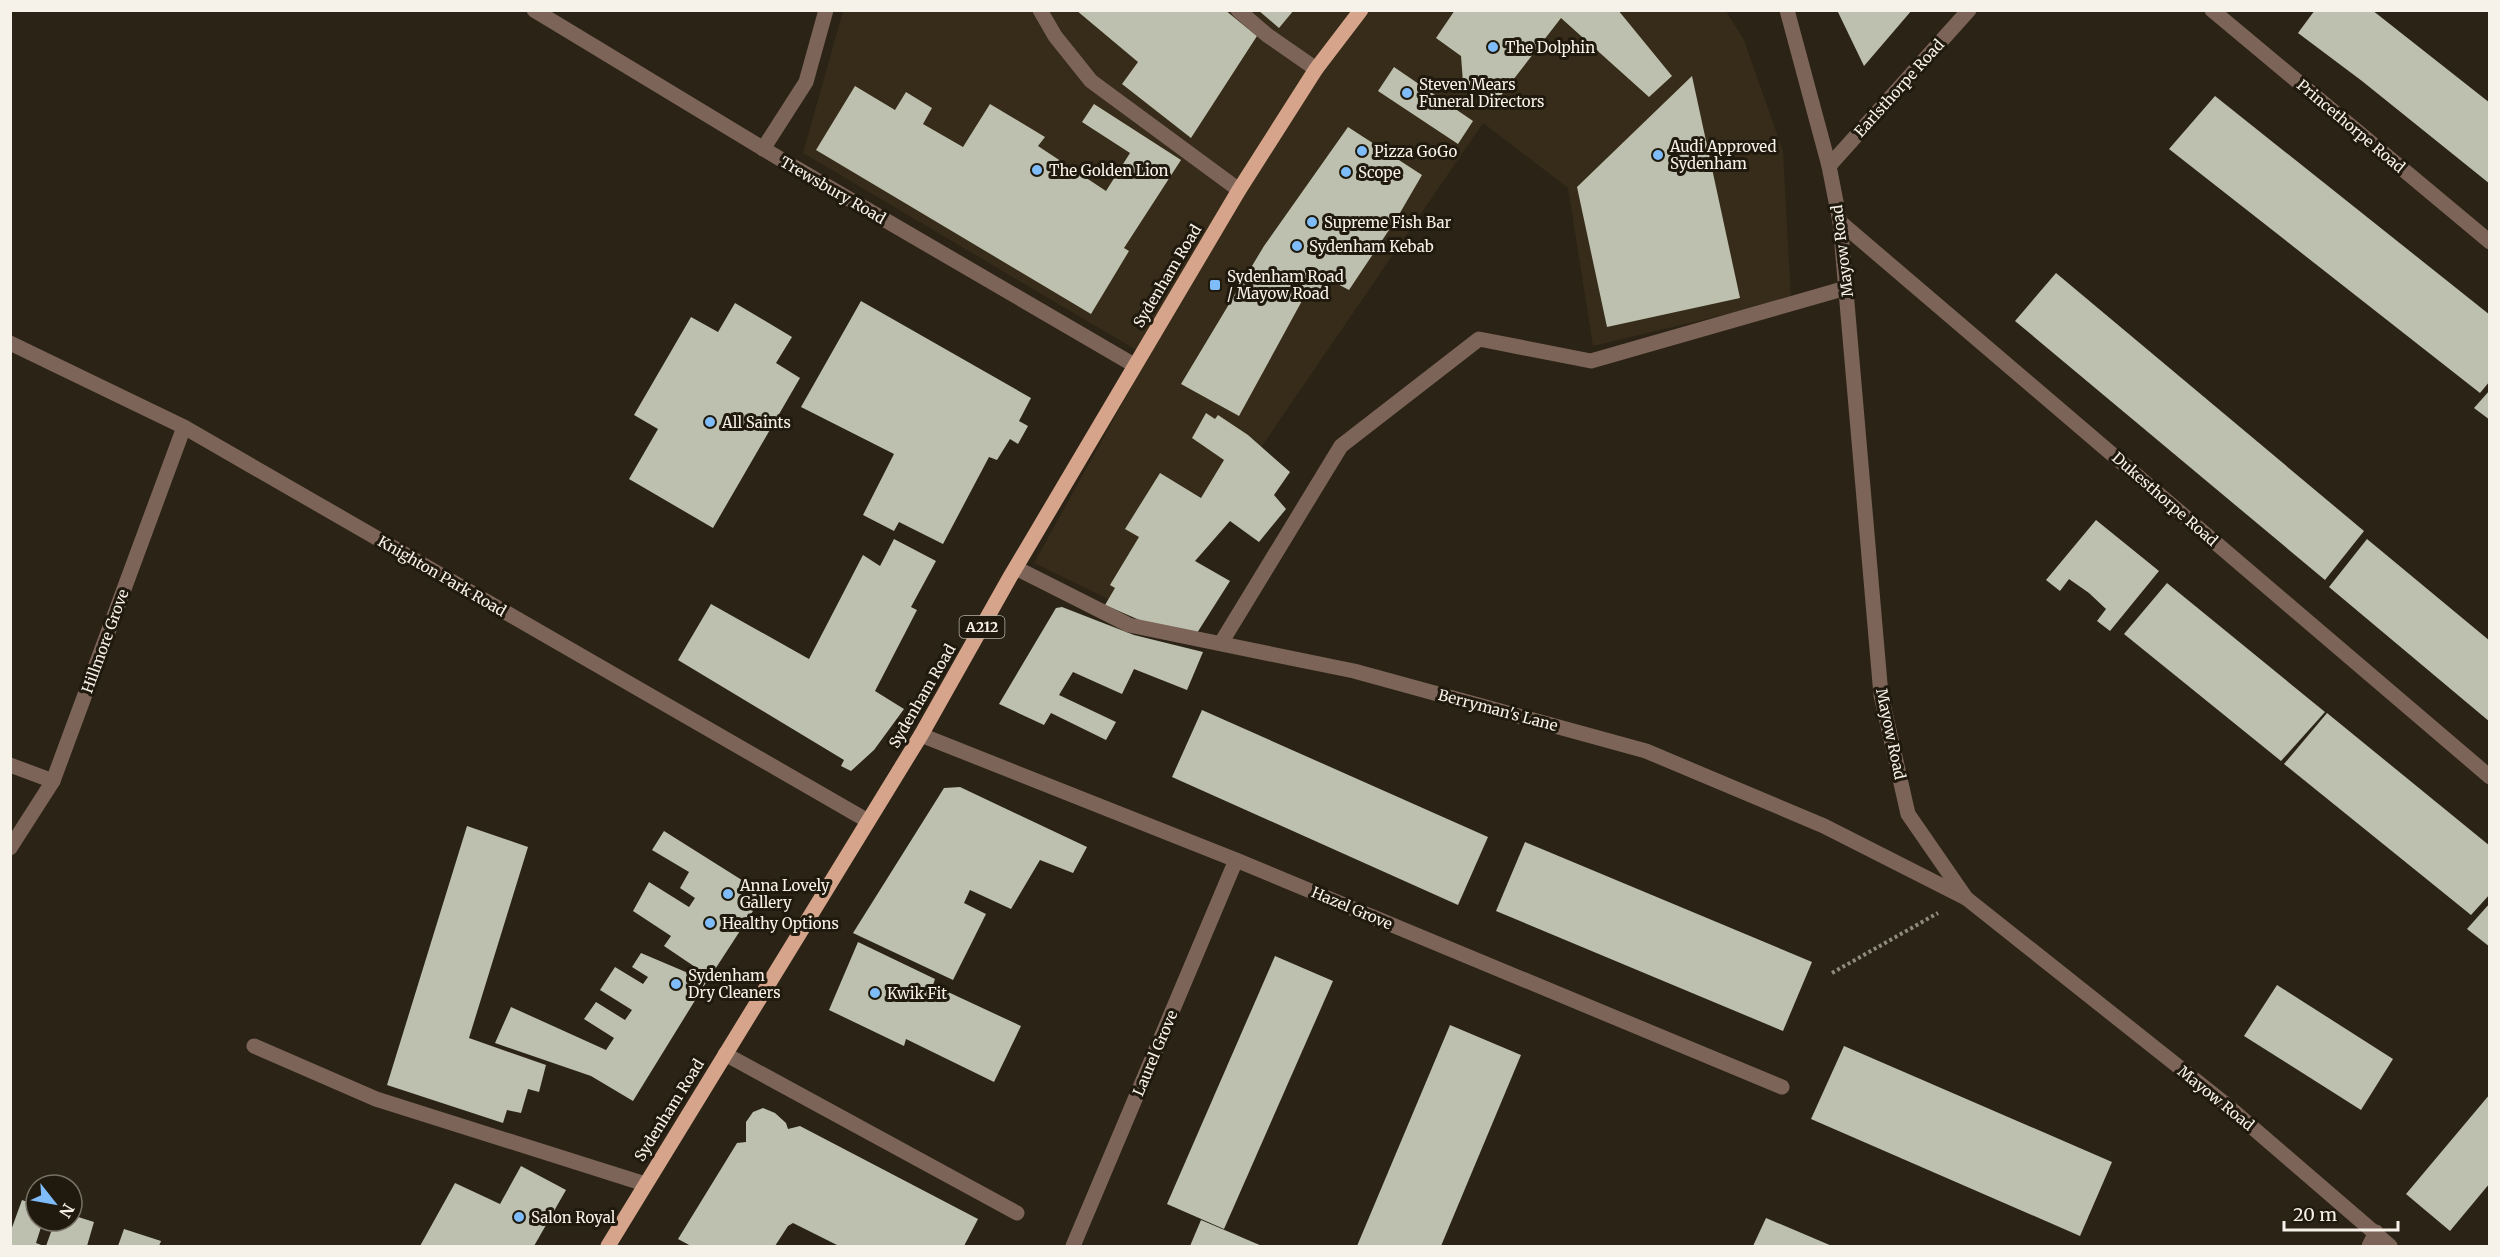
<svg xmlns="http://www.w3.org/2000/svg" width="2500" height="1257" viewBox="0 0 2500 1257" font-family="Merriweather,serif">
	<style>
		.built { fill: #362c19 }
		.building { fill: #bdc0ae }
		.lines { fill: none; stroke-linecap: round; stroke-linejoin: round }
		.path { stroke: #908a7f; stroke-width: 4; stroke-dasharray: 3 3; stroke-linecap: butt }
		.service { stroke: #7c6458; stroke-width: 15 }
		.minor { stroke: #7c6458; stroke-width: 15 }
		.tertiary { stroke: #7c6458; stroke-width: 15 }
		.primary { stroke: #d6a48b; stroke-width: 15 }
		.poi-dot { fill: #7fbdfa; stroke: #20190d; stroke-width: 2 }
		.labels { text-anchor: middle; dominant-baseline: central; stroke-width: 6; stroke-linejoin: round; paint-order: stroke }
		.shield { fill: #20190d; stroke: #b6b1a7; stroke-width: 1.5 }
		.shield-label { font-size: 14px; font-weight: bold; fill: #f7f2e9 }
		.poi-label { font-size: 15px; fill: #f7f2e9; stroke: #20190d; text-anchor: start }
		.street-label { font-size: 15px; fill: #f7f2e9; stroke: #20190d }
	</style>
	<rect width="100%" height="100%" fill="#2a2316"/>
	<!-- built -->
	<polygon class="built" points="843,11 1726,11 1744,40 1783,151 1791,299 1593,346 1568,188 1483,123 1145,617 1034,563 1148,357 803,153"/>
	<!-- building -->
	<g class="building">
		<polygon points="1076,10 1225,10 1257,36 1191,138 1122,84 1138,62"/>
		<polygon points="1258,10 1294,10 1279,28"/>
		<polygon points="1455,10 1618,10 1672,76 1649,97 1561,18 1499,98 1463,82 1461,56 1436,38"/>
		<polygon points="1837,10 1912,10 1864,66"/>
		<polygon points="2315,10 2372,10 2490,103 2490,184 2362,81 2298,33"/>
		<polygon points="1394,67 1473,121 1458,144 1378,91"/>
		<polygon points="1692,76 1740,298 1607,327 1577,187"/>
		<polygon points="855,86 895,110 906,92 932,108 923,124 963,147 990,104 1045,137 1038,146 1106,191 1130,153 1082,122 1094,104 1181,160 1124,248 1129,251 1091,314 816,150"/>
		<polygon points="2215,96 2490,315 2490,381 2480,393 2169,149"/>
		<polygon points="1348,127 1422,175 1397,218 1349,290 1326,278 1318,293 1309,288 1239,416 1181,384 1264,246"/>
		<polygon points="2056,273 2364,531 2325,580 2015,321"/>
		<polygon points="861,301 1031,398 1019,421 1028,426 1018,444 1010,439 997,460 989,457 943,544 899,522 894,531 863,515 894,454 801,407"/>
		<polygon points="735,303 792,337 776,363 800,378 713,528 629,479 658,429 634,415 691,317 718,332"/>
		<polygon points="2490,390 2490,420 2474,408"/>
		<polygon points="1206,413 1215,419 1218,415 1248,435 1290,472 1274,495 1286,509 1259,542 1230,521 1195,561 1230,581 1197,633 1144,622 1105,605 1115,588 1110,585 1139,537 1125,529 1160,473 1201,498 1224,460 1192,438"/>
		<polygon points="2096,520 2159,571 2110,631 2097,621 2106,609 2089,593 2069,579 2060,591 2046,580"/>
		<polygon points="894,539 936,561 911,607 917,610 875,691 904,709 874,750 851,771 841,766 844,760 678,660 711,604 809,659 863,555 880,566"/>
		<polygon points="2367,539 2490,641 2490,722 2329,587"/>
		<polygon points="2167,583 2325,712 2281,761 2124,634"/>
		<polygon points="1062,607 1134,635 1203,652 1187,690 1134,669 1122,694 1073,672 1059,695 1116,722 1106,740 1051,713 1044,725 999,704 1056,608"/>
		<polygon points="1202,710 1488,837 1458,905 1172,777"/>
		<polygon points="2327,713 2490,846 2490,894 2471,915 2284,764"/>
		<polygon points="960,787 1087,847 1073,873 1040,860 1011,909 970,890 964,903 986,914 953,980 853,933 944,788"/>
		<polygon points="467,826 528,847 469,1038 546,1065 539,1092 528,1089 521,1113 507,1110 503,1123 387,1085"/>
		<polygon points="664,831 764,894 710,977 664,946 671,936 633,911 649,882 689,907 695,898 680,888 689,872 652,850"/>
		<polygon points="1525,842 1812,962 1783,1031 1496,911"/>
		<polygon points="2490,903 2490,947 2467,929"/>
		<polygon points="858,942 935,979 933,985 1021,1026 994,1082 906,1039 904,1046 829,1010"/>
		<polygon points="641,953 707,981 633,1101 591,1076 495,1043 511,1007 606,1050 614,1038 584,1019 596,1002 625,1020 632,1010 600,990 615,967 643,984 648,977 632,967"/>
		<polygon points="1275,956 1333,981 1224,1229 1167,1204"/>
		<polygon points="2277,985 2393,1059 2361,1110 2244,1036"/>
		<polygon points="1450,1025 1521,1055 1441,1246 1357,1246"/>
		<polygon points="1844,1046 2112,1162 2080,1236 1811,1119"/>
		<polygon points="2490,1094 2490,1183 2450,1231 2406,1194"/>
		<polygon points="763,1108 775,1113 786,1123 788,1129 800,1126 978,1219 964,1246 839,1246 793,1223 788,1226 775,1246 691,1246 678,1239 737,1143 746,1142 746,1122 753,1112"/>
		<polygon points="521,1166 566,1190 534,1246 420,1246 455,1183 500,1204"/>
		<polygon points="22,1200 36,1205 36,1221 43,1221 36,1243 44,1246 10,1246 10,1233"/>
		<polygon points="72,1215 94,1222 87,1246 46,1246 55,1221 72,1221"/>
		<polygon points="1766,1218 1832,1246 1753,1246"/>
		<polygon points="1201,1220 1262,1246 1190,1246"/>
		<polygon points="124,1229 161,1241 159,1246 118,1246"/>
	</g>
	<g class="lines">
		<!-- path -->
		<polyline class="path" points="1832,973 1938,913"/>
		<!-- service -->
		<g class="service">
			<polyline points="1040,10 1055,36 1091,81 1239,190"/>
			<polyline points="1238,10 1267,35 1316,69"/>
			<polyline points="1221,643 1341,446 1479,339 1591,361 1846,288"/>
			<polyline points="254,1046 376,1099 645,1184"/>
		</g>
		<!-- minor -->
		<g class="minor">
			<polyline points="534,10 777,157 1134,365"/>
			<polyline points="2212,10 2490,242"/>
			<polyline points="763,149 806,82 826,10"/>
			<polyline points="1829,166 1969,10"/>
			<polyline points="1840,222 2490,777"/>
			<polyline points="10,343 184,427 868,821"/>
			<polyline points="1016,568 1129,625 1354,671 1646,751 1824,826 1966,898"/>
			<polyline points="921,735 1236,860 1782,1087"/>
			<polyline points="10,765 53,781"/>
			<polyline points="10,848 53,781 184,427"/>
			<polyline points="725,1054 1017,1213"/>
			<polyline points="1073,1246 1236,860"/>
			<polyline points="2369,1246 2376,1232"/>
		</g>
		<!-- tertiary -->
		<polyline class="tertiary" points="1787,10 1829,166 1840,222 1881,695 1908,814 1966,898 2223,1102 2390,1246"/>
		<!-- primary -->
		<polyline class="primary" points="608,1246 921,735 1010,577 1239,190 1316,69 1361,10"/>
	</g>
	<!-- markers -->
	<g class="poi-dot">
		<circle cx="1493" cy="47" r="6"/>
		<circle cx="1407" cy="93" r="6"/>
		<circle cx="1362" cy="151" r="6"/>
		<circle cx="1658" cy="155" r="6"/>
		<circle cx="1037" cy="170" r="6"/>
		<circle cx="1346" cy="172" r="6"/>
		<circle cx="1312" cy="222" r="6"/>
		<circle cx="1297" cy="246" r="6"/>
		<rect x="1209" y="279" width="12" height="12" rx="3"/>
		<circle cx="710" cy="422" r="6"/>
		<circle cx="728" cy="894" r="6"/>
		<circle cx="710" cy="923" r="6"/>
		<circle cx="676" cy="984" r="6"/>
		<circle cx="875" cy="993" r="6"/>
		<circle cx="519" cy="1217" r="6"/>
	</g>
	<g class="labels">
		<!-- shield labels -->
		<rect class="shield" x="959.5" y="616" width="45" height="22" rx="4.5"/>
		<g class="shield-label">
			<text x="982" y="627">A212</text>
		</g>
		<!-- poi labels -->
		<g class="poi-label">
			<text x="1505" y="47">The Dolphin</text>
			<text x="1419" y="84">Steven Mears<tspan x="1419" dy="17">Funeral Directors</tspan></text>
			<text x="1670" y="146">Audi Approved<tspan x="1670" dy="17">Sydenham</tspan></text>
			<text x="1374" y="151">Pizza GoGo</text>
			<text x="1049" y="170">The Golden Lion</text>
			<text x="1358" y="172">Scope</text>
			<text x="1324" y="222">Supreme Fish Bar</text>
			<text x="1309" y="246">Sydenham Kebab</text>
			<text x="1227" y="276">Sydenham Road<tspan x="1227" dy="17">/ Mayow Road</tspan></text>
			<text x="722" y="422">All Saints</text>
			<text x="740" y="885">Anna Lovely<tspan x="740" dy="17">Gallery</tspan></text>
			<text x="722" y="923">Healthy Options</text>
			<text x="688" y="975">Sydenham<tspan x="688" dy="17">Dry Cleaners</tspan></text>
			<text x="887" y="993">Kwik Fit</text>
			<text x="531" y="1217">Salon Royal</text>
		</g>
		<!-- street labels -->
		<g class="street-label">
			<text transform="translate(1899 88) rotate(-48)">Earlsthorpe Road</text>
			<text transform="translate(2351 126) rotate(40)">Princethorpe Road</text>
			<text transform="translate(833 190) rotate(30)">Trewsbury Road</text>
			<text transform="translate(1842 251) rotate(-97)">Mayow Road</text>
			<text transform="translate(1167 276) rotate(-59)">Sydenham Road</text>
			<text transform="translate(2165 499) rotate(41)">Dukesthorpe Road</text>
			<text transform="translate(442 576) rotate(30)">Knighton Park Road</text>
			<text transform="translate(105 641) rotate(-70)">Hillmore Grove</text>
			<text transform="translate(922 696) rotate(-60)">Sydenham Road</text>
			<text transform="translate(1498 710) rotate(15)">Berryman's Lane</text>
			<text transform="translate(1891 734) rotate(78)">Mayow Road</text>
			<text transform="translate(1352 908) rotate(23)">Hazel Grove</text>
			<text transform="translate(1155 1053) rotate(-67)">Laurel Grove</text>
			<text transform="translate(2216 1098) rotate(39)">Mayow Road</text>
			<text transform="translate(669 1110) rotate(-58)">Sydenham Road</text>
		</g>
	</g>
	<!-- border -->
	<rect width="2500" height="1257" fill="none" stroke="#f7f2e9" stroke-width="24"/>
	<!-- north arrow -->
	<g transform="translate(54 1203) rotate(121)"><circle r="28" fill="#20190d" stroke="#767065" stroke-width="1.5"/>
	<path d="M0-4.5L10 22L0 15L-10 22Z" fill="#7fbdfa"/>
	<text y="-9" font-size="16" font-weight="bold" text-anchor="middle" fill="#f7f2e9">N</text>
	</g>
	<!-- scale -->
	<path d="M2284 1221v9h114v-9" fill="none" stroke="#f7f2e9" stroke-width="3"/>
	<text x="2293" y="1221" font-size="18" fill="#f7f2e9" stroke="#20190d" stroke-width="4.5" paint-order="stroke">20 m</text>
</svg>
